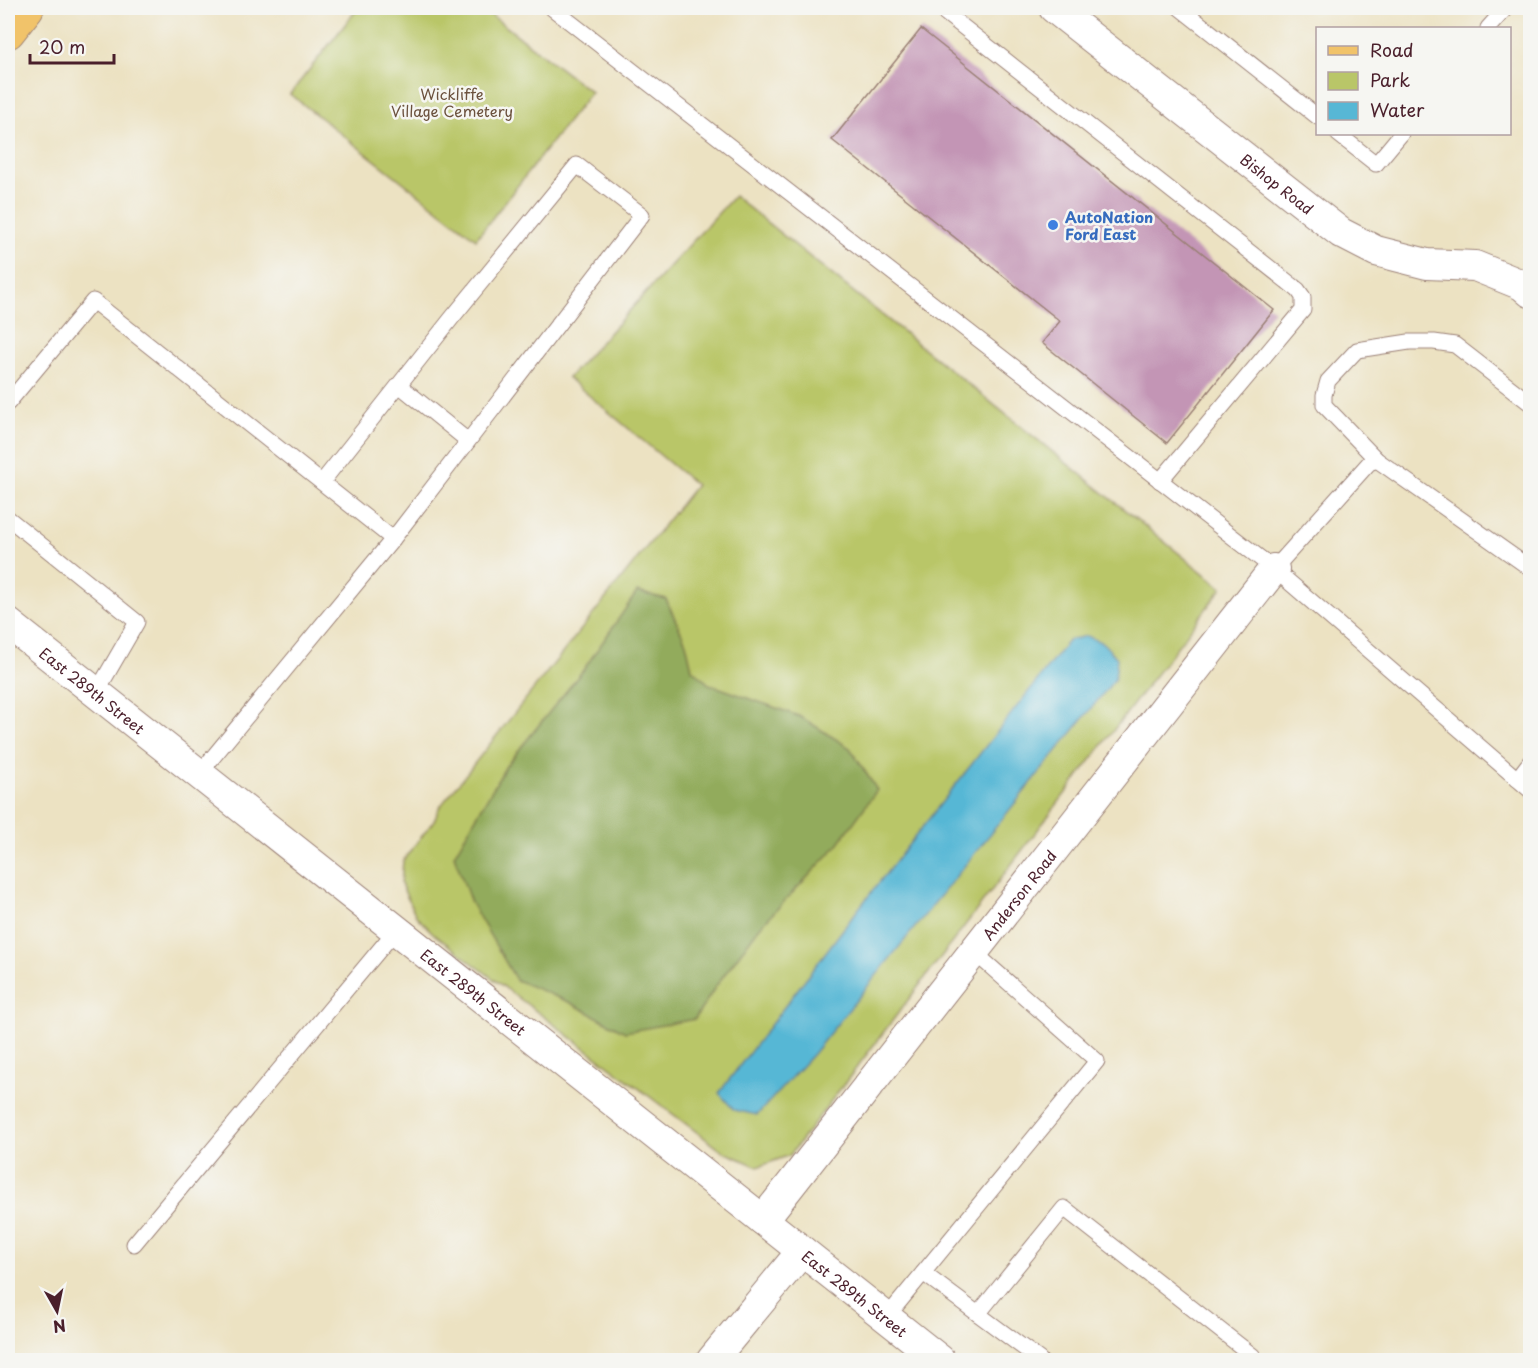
<svg xmlns="http://www.w3.org/2000/svg" width="1538" height="1368" viewBox="0 0 1538 1368" font-family="'Playpen Sans',sans-serif">
	<style>
		.green { fill: #b9c668; stroke: #82724a; stroke-width: 1.5 }
		.forest { fill: #92ab5c; stroke: #6e6544; stroke-width: 1.5 }
		.water { fill: #57b7d5; stroke: #506b80; stroke-width: 1.5 }
		.building { fill: #c395b5 }
		.lines { fill: none; stroke-linecap: round; stroke-linejoin: round }
		.lane-casing { stroke: #9b8076; stroke-width: 17 }
		.street-casing { stroke: #9b8076; stroke-width: 32 }
		.primary-casing { stroke: #9b8076; stroke-width: 35 }
		.lane { stroke: #fff; stroke-width: 15 }
		.street { stroke: #fff; stroke-width: 30 }
		.primary { stroke: #f1c36a; stroke-width: 33 }
		.shop-dot { fill: #3f7fe0; stroke: #f6f6f2; stroke-width: 2 }
		.labels { text-anchor: middle; dominant-baseline: central; stroke-width: 5; stroke-linejoin: round; paint-order: stroke }
		.park-label { font-size: 15px; fill: #6b513d; stroke: #f6f6f2 }
		.street-label { font-size: 15px; fill: #4a1f2b; stroke: #f6f6f2 }
		.shop-label { font-size: 15px; font-weight: bold; fill: #366cbe; stroke: #f6f6f2; text-anchor: start }
	</style>
	<rect width="100%" height="100%" fill="#f6f6f2"/>
	<filter id="ink" filterUnits="userSpaceOnUse"><feTurbulence type="fractalNoise" baseFrequency=".0167" numOctaves="2"/><feDisplacementMap in="SourceGraphic" scale="12" xChannelSelector="R" yChannelSelector="G"/><feConvolveMatrix kernelMatrix="1 2 1 2 8 2 1 2 1" color-interpolation-filters="sRGB"/></filter>
	<filter id="wash" filterUnits="userSpaceOnUse"><feTurbulence type="fractalNoise" baseFrequency=".008" numOctaves="4" result="noise"/><feDisplacementMap in="SourceGraphic" scale="24" xChannelSelector="R" yChannelSelector="G"/><feGaussianBlur stdDeviation="1.35" result="paint"/><feColorMatrix in="noise" values="0 0 0 0 0 0 0 0 0 0 0 0 0 0 0 0 0 1.4 0 .05"/><feComposite in="paint" operator="in"/></filter>
	<g filter="url(#wash)">
		<rect width="100%" height="100%" fill="#ece2c2"/>
		<!-- green -->
		<g class="green">
			<polygon points="358,8 482,8 591,92 476,239 290,94"/>
			<polygon points="734,196 1222,588 790,1155 758,1167 722,1151 435,935 416,916 401,884 403,861 435,819 439,808 696,485 568,378"/>
		</g>
		<!-- forest -->
		<polygon class="forest" points="637,592 666,599 686,643 692,669 709,684 801,717 850,748 877,790 836,847 758,929 716,986 695,1019 625,1032 571,1003 516,980 471,903 454,855 506,766 584,669"/>
		<!-- water -->
		<polygon class="water" points="1087,636 1103,643 1117,658 1115,679 813,1054 757,1115 734,1110 719,1093 863,903 1069,640"/>
		<g id="blocks">
			<!-- building -->
			<polygon class="building" points="921,29 1274,310 1167,443 1042,343 1060,321 832,140"/>
		</g>
	</g>
	<g filter="url(#ink)">
		<use href="#blocks" fill-opacity="0" stroke="#9b8076" stroke-width="1.5"/>
		<g class="lines">
			<!-- lane casing -->
			<g class="lane-casing">
				<g id="lane">
					<polyline points="552,8 1274,569 1530,790"/>
					<polyline points="939,8 1298,290 1303,297 1303,310 1160,481"/>
					<polyline points="1180,8 1318,117"/>
					<polyline points="1488,28 1506,8"/>
					<polyline points="1338,134 1376,164 1401,134"/>
					<polyline points="399,385 468,441"/>
					<polyline points="8,403 93,301 393,539 199,774"/>
					<polyline points="1530,403 1455,345 1434,342 1409,342 1357,350 1328,381 1324,395 1324,405 1377,460 1530,568"/>
					<polyline points="322,482 451,319 577,165 642,215 393,539"/>
					<polyline points="8,518 137,622 96,693"/>
					<polyline points="1274,569 1369,463 1377,460"/>
					<polyline points="1517,779 1530,762"/>
					<polyline points="134,1244 396,930"/>
					<polyline points="923,1273 1040,1360"/>
					<polyline points="978,1314 1064,1208 1253,1356 1249,1360"/>
					<polyline points="886,1318 1097,1061 974,952"/>
				</g>
			</g>
			<!-- street casing -->
			<g class="street-casing">
				<g id="street">
					<path id="s1" d="M 1054,8 L 1341,233 L 1376,251 L 1427,264 L 1475,266 L 1522,285 L 1530,292"/>
					<path id="s2" d="M 8,623 L 940,1360"/>
					<path id="s3" d="M 763,1220 L 1274,569"/>
					<polyline points="712,1360 802,1251"/>
				</g>
			</g>
			<!-- primary casing -->
			<g class="primary-casing">
				<polyline id="primary" points="8,32 27,8"/>
			</g>
			<!-- lane -->
			<use href="#lane" class="lane"/>
			<!-- street -->
			<use href="#street" class="street"/>
			<!-- primary -->
			<use href="#primary" class="primary"/>
		</g>
	</g>
	<!-- markers -->
	<circle class="shop-dot" cx="1053" cy="225" r="6"/>
	<g class="labels">
		<!-- park labels -->
		<g class="park-label">
			<text x="452" y="93">Wickliffe<tspan x="452" dy="17">Village Cemetery</tspan></text>
		</g>
		<!-- street labels -->
		<g class="street-label">
			<text stroke="none"><textPath href="#s1" startOffset="284">Bishop Road</textPath></text>
			<text stroke="none"><textPath href="#s2" startOffset="108">East 289th Street</textPath></text>
			<text stroke="none"><textPath href="#s3" startOffset="414">Anderson Road</textPath></text>
			<text stroke="none"><textPath href="#s2" startOffset="594">East 289th Street</textPath></text>
			<text stroke="none"><textPath href="#s2" startOffset="1080">East 289th Street</textPath></text>
		</g>
		<!-- shop labels -->
		<g class="shop-label">
			<text x="1065" y="216">AutoNation<tspan x="1065" dy="17">Ford East</tspan></text>
		</g>
	</g>
	<!-- margin -->
	<rect width="1538" height="1368" fill="none" stroke="#f6f6f2" stroke-width="30"/>
	<!-- legend -->
	<rect x="1316" y="27" width="195" height="108" fill="#f6f6f2" stroke="#b1a0a2" stroke-width="1.5"/>
	<rect x="1328" y="46" width="30" height="9" fill="#f1c36a" stroke="#b1a0a2" stroke-width="1.5"/>
	<text x="1370" y="57" font-size="18" fill="#4a1f2b">Road</text>
	<rect x="1328" y="72" width="30" height="18" fill="#b9c668" stroke="#b1a0a2" stroke-width="1.5"/>
	<text x="1370" y="87" font-size="18" fill="#4a1f2b">Park</text>
	<rect x="1328" y="102" width="30" height="18" fill="#57b7d5" stroke="#b1a0a2" stroke-width="1.5"/>
	<text x="1370" y="117" font-size="18" fill="#4a1f2b">Water</text>
	<!-- north arrow -->
	<g transform="translate(57 1311) rotate(171)" stroke="#f6f6f2" stroke-width="4.5" paint-order="stroke">
	<path d="M0-4.5L10 22L0 15L-10 22Z" fill="#4a1f2b"/>
	<text y="-9" font-size="16" font-weight="bold" text-anchor="middle" fill="#4a1f2b">N</text>
	</g>
	<!-- scale -->
	<path d="M30 54v9h84v-9" fill="none" stroke="#4a1f2b" stroke-width="3"/>
	<text x="39" y="54" font-size="18" fill="#4a1f2b" stroke="#f6f6f2" stroke-width="4.5" paint-order="stroke">20 m</text>
</svg>
